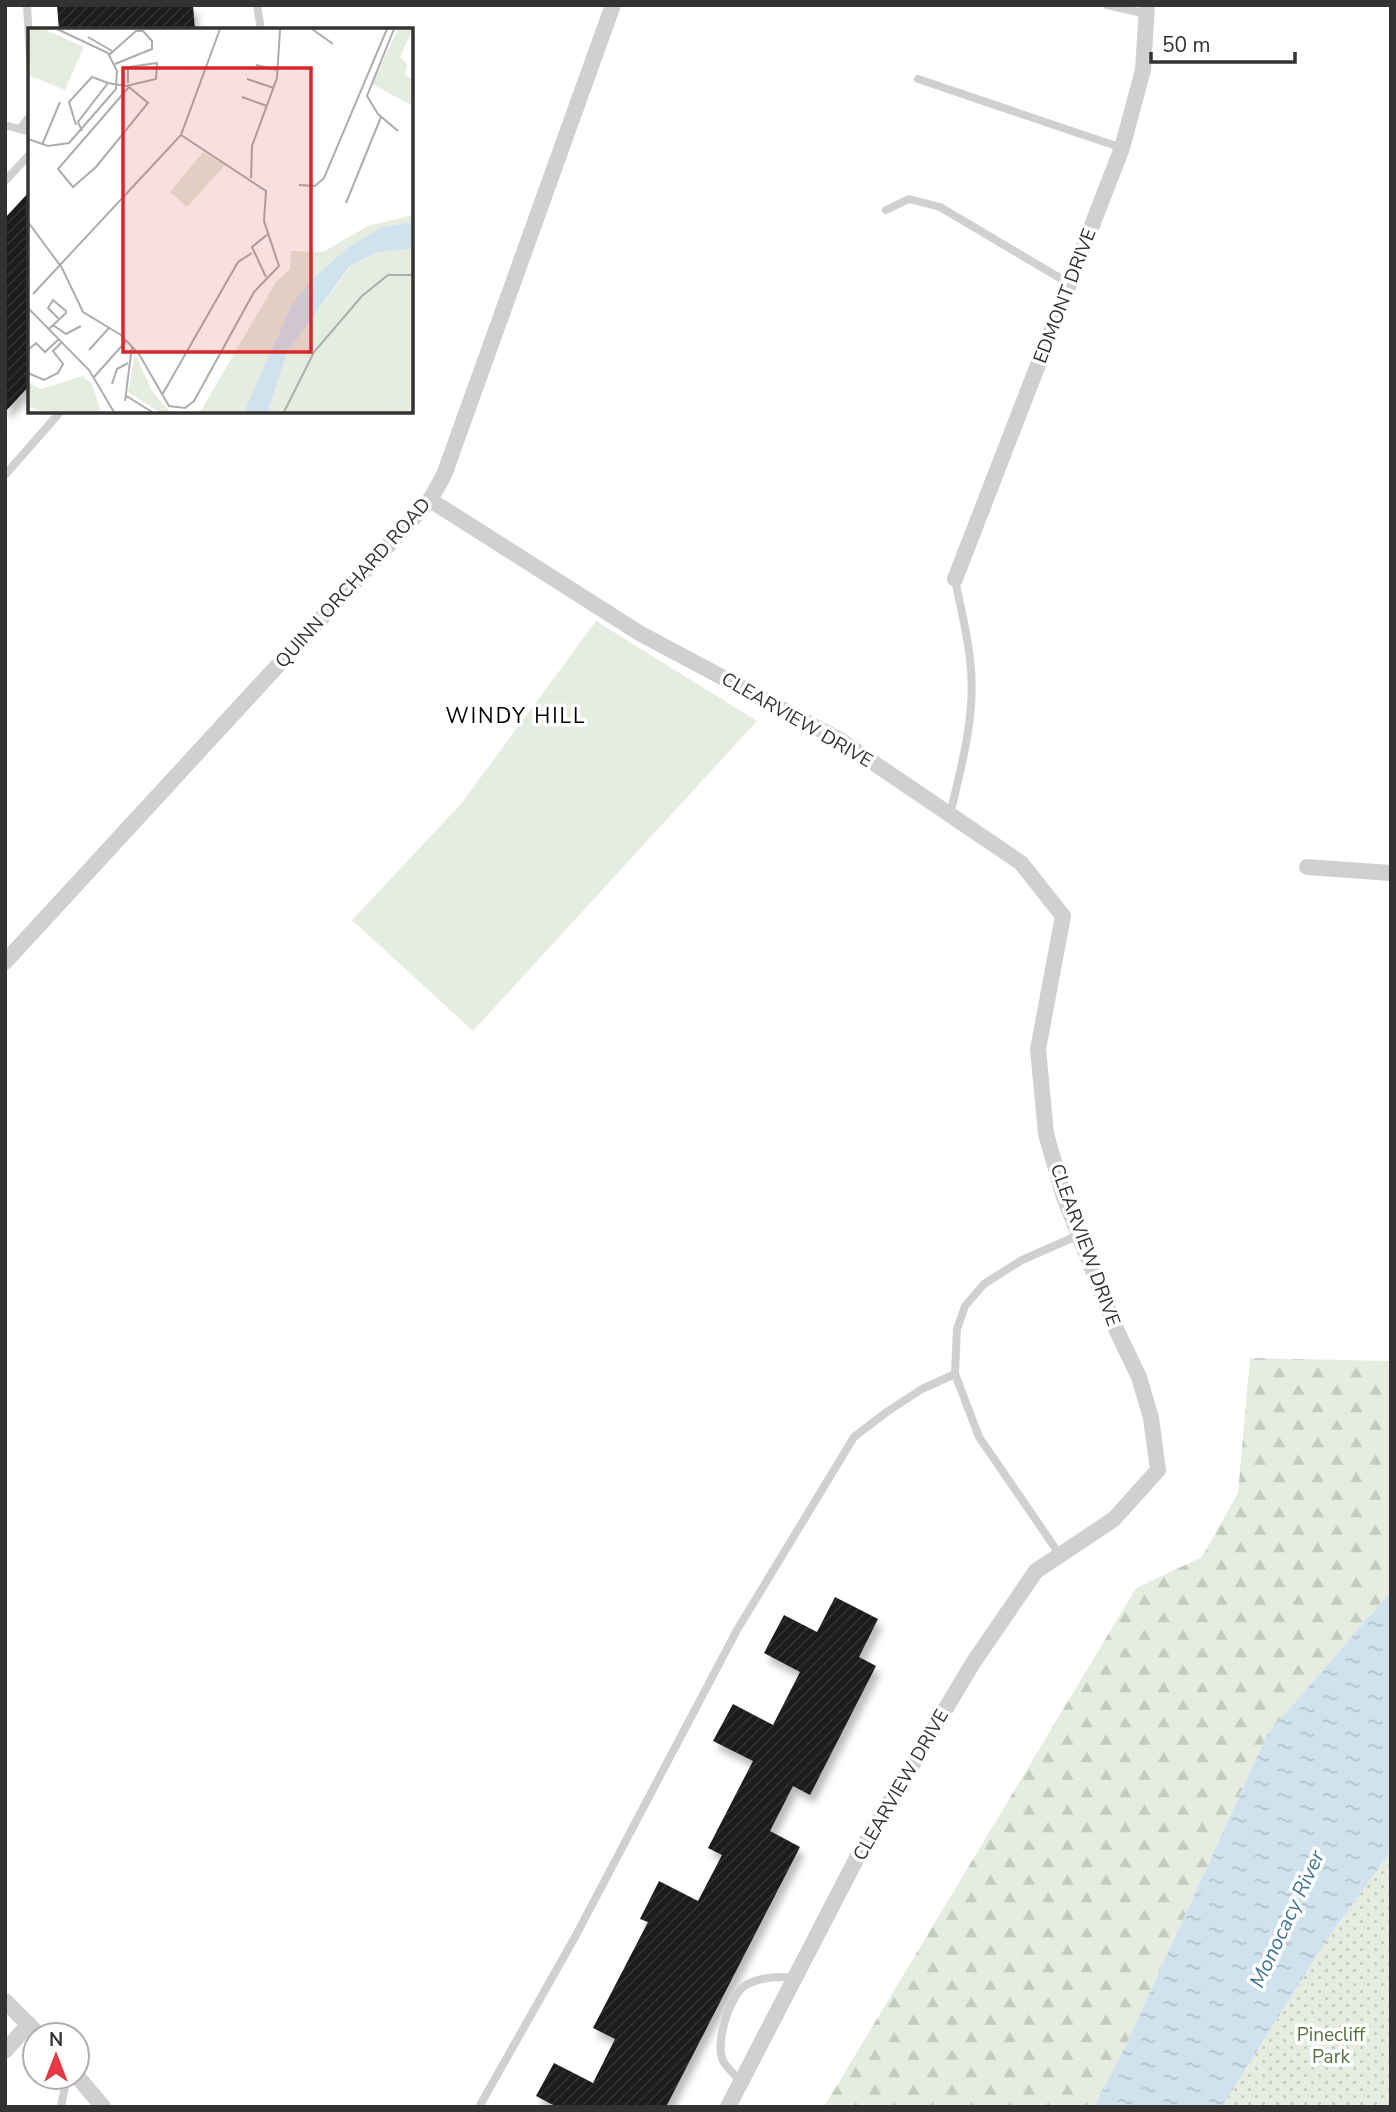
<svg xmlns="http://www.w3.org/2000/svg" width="1396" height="2112" viewBox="0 0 1396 2112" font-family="'Nunito Sans',sans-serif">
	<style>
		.grass { fill: #e6ecdf }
		.forest { fill: url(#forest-firs) }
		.park { fill: url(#park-dots) }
		.water { fill: url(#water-ripples) }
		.building { fill: url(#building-hatch); filter: url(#shadow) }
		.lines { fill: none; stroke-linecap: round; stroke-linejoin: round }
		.service { stroke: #d0d0d0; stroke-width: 8 }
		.minor { stroke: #d0d0d0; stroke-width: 16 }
		.labels { text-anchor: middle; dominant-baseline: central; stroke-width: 7; stroke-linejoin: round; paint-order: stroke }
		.street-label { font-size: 19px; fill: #333; stroke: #fff }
		.park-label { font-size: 19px; fill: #56703f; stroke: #fff }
		.neighbourhood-label { font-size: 21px; letter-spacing: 2px; fill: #000; stroke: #fff }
		.water-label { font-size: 21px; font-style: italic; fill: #3f7597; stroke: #fff }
		.inset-road { fill: none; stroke: #adadad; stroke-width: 2 }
		.view { fill: #d62828; fill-opacity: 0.15; stroke: #d62828; stroke-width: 3.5 }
		.inset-edge { fill: none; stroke: #333; stroke-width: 3.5 }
	</style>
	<defs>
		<pattern id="forest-firs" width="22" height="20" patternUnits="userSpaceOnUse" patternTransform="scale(1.75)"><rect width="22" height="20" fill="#e6ecdf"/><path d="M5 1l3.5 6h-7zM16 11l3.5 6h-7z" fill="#c6cbc0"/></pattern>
		<pattern id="park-dots" width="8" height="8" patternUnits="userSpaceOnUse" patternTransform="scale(1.75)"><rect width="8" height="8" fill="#e6ecdf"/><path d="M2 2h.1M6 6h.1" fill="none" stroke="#c6cbc0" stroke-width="1.8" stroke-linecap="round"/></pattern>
		<pattern id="water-ripples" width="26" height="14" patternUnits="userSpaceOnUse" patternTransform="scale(1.75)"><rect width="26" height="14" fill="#cfe2ee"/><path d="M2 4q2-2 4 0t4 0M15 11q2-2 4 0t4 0" fill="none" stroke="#b2c2cd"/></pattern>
		<pattern id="building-hatch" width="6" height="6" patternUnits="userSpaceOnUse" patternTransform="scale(1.75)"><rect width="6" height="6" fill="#1a1a1a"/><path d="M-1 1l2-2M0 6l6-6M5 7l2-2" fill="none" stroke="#333"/></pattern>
		<filter id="shadow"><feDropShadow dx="4.5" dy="8" stdDeviation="3.5" flood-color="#0004"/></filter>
	</defs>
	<rect width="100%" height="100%" fill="#fff"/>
	<!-- grass -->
	<polygon class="grass" points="596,621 757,721 473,1031 352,920 461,804"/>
	<!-- forest -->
	<polygon class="forest" points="1250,1358 1391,1361 1391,1591 1267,1735 1124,2049 1094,2107 824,2107 1136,1588 1202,1557 1238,1493"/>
	<!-- park -->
	<polygon class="park" points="1391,1851 1391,2107 1222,2107 1326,1941"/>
	<!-- water -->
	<polygon class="water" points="1391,1591 1391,1851 1326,1941 1222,2107 1094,2107 1124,2049 1267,1735"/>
	<!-- building -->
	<g class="building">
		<polygon points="57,5 193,5 195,30 59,30"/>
		<polygon points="30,191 30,385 5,412 5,218"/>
		<polygon points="835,1597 878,1619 859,1657 876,1666 810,1795 793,1786 770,1831 800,1847 666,2107 557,2107 536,2096 554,2063 593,2083 615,2039 593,2028 648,1922 640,1919 659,1881 698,1901 722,1855 708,1848 753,1761 713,1741 733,1704 773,1725 800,1672 764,1653 784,1615 817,1632"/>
	</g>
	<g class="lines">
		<!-- service -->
		<g class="service">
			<polyline points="27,5 30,57"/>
			<polyline points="257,5 261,30"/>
			<polyline points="1107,5 1147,14"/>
			<polyline points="918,79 1122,148"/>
			<polyline points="5,125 30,132"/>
			<polyline points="20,129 30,116"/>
			<polyline points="5,181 30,154"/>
			<polyline points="886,210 909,199 940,207 1070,284"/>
			<polyline points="5,475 61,411"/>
			<path d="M 950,814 C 962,765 977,710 970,659 C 967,632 960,605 955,579"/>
			<polyline points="1060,1555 979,1437 955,1374 957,1329 965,1306 984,1284 1022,1260 1079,1235"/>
			<path d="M 741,2082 C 736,2076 727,2068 723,2061 C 715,2043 729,1996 746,1985 C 760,1977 780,1976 795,1978"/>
			<polyline points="61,2107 67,2077"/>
			<polyline points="479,2107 575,1937 737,1630 854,1437 888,1411 922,1389 955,1374"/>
		</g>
		<!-- minor -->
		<g class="minor">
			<polyline points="430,500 641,634 840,740 1021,863 1063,916 1038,1049 1046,1134 1064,1197 1116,1329 1139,1377 1151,1418 1158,1470 1114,1519 1036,1571 973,1663 861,1850 728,2107"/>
			<polyline points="955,579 1122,148 1143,70 1147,5"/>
			<polyline points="1307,867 1391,873"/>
			<polyline points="5,962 430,500 444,475 613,5"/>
			<polyline points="5,2001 39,2035"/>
			<polyline points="5,2051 29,2024"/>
			<polyline points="77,2076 103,2107"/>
		</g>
	</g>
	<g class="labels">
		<!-- street labels -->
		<g class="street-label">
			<text transform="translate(1065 296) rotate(-69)">EDMONT DRIVE</text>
			<text transform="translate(353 583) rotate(-48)">QUINN ORCHARD ROAD</text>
			<text transform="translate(797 720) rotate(30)">CLEARVIEW DRIVE</text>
			<text transform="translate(1085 1245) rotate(70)">CLEARVIEW DRIVE</text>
			<text transform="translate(901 1785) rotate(-60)">CLEARVIEW DRIVE</text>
		</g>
		<!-- park labels -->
		<g class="park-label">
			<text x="1331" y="2035">Pinecliff<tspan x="1331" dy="22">Park</tspan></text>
		</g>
		<!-- neighbourhood labels -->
		<g class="neighbourhood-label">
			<text x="516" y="716">WINDY HILL</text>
		</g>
		<!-- water labels -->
		<g class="water-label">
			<text transform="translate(1287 1919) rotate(-65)">Monocacy River</text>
		</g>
	</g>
	<!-- overview -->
	<g transform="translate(28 28)">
		<rect width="385" height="385" fill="#fff"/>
		<path d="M 0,1 L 16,1 L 56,19 L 37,62 L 0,47 ZM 370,1 L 385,1 L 372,29 L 379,36 L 377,47 L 385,51 L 385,78 L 344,56 ZM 175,124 L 197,137 L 159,179 L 142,164 Z" fill="#e6ecdf"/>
		<path d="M 385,187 L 385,194 L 354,199 L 319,220 L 266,273 L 216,384 L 172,384 L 248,254 L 262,241 L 263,223 L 295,224 L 340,198 ZM 107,325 L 124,363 L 142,384 L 131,384 L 100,364 ZM 55,348 L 64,356 L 73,384 L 18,384 L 0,379 L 0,354 L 13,361 Z" fill="#e6ecdf"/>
		<path d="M 385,219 L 385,384 L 240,384 L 259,325 L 322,239 L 347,225 Z" fill="#e6ecdf"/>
		<path d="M 385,194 L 385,220 L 347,225 L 321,239 L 259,325 L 240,384 L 216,384 L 265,274 L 284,252 L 319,220 L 354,199 Z" fill="#cfe2ee"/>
		<path class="inset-road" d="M 284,1 L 305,16M 366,1 L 339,68 L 350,86 L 370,103M 60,9 L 84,23M 81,27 L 108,3 L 115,3 L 124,13 L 124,21 L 87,36M 228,37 L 249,42M 219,51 L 246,60M 98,58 L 128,51 L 129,35 L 100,39 L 100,55M 101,59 L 120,75 L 68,139 L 45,159 L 30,141 ZM 214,69 L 239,78M 48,97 L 41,74 L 64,49 L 80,55M 54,103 L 50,94 L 80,55 L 98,58M 0,111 L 20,118 L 41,115 L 88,61 L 89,43 L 80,25 L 29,1M 14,117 L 32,74M 223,150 L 224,118 L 249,50 L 252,1M 271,157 L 287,158 L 296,150 L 359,1M 318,175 L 353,89M 0,194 L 34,240 L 55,284 L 93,307 L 111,326 L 141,378 L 157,380 L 166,373 L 226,264 L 251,238 L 236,193 L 238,163 L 153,107M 238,249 L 224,219 L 240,206M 5,266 L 153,107 L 192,1M 0,280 L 61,342 L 86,384M 25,297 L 38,306 L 53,298M 21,301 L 38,285 L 38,283 L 25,272 L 20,280 L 31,291M 0,322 L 8,315 L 17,324 L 31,311M 61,322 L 81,300M 0,345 L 16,352 L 30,345 L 35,336 L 25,323 L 34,314M 66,349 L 99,312M 84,356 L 89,341 L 100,335M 97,367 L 124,384M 134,367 L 210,234 L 224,225M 97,373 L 104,318M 256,384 L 286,324 L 334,268 L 360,247 L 385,247"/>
		<path class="view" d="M 95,40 L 283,40 L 283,324 L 95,324 Z"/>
		<rect width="385" height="385" class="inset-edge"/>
	</g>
	<!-- border -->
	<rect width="1396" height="2112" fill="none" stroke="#333333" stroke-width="14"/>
	<!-- north arrow -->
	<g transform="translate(56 2056)"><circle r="33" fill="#ffffff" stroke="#adadad" stroke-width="2"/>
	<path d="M0-5L12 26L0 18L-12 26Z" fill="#e63946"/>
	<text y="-10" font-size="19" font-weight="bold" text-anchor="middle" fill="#333333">N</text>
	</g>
	<!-- scale -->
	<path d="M1151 52v10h144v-10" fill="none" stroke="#333333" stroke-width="3.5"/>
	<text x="1162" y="52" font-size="21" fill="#333333" stroke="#ffffff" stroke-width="5" paint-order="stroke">50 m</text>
</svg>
